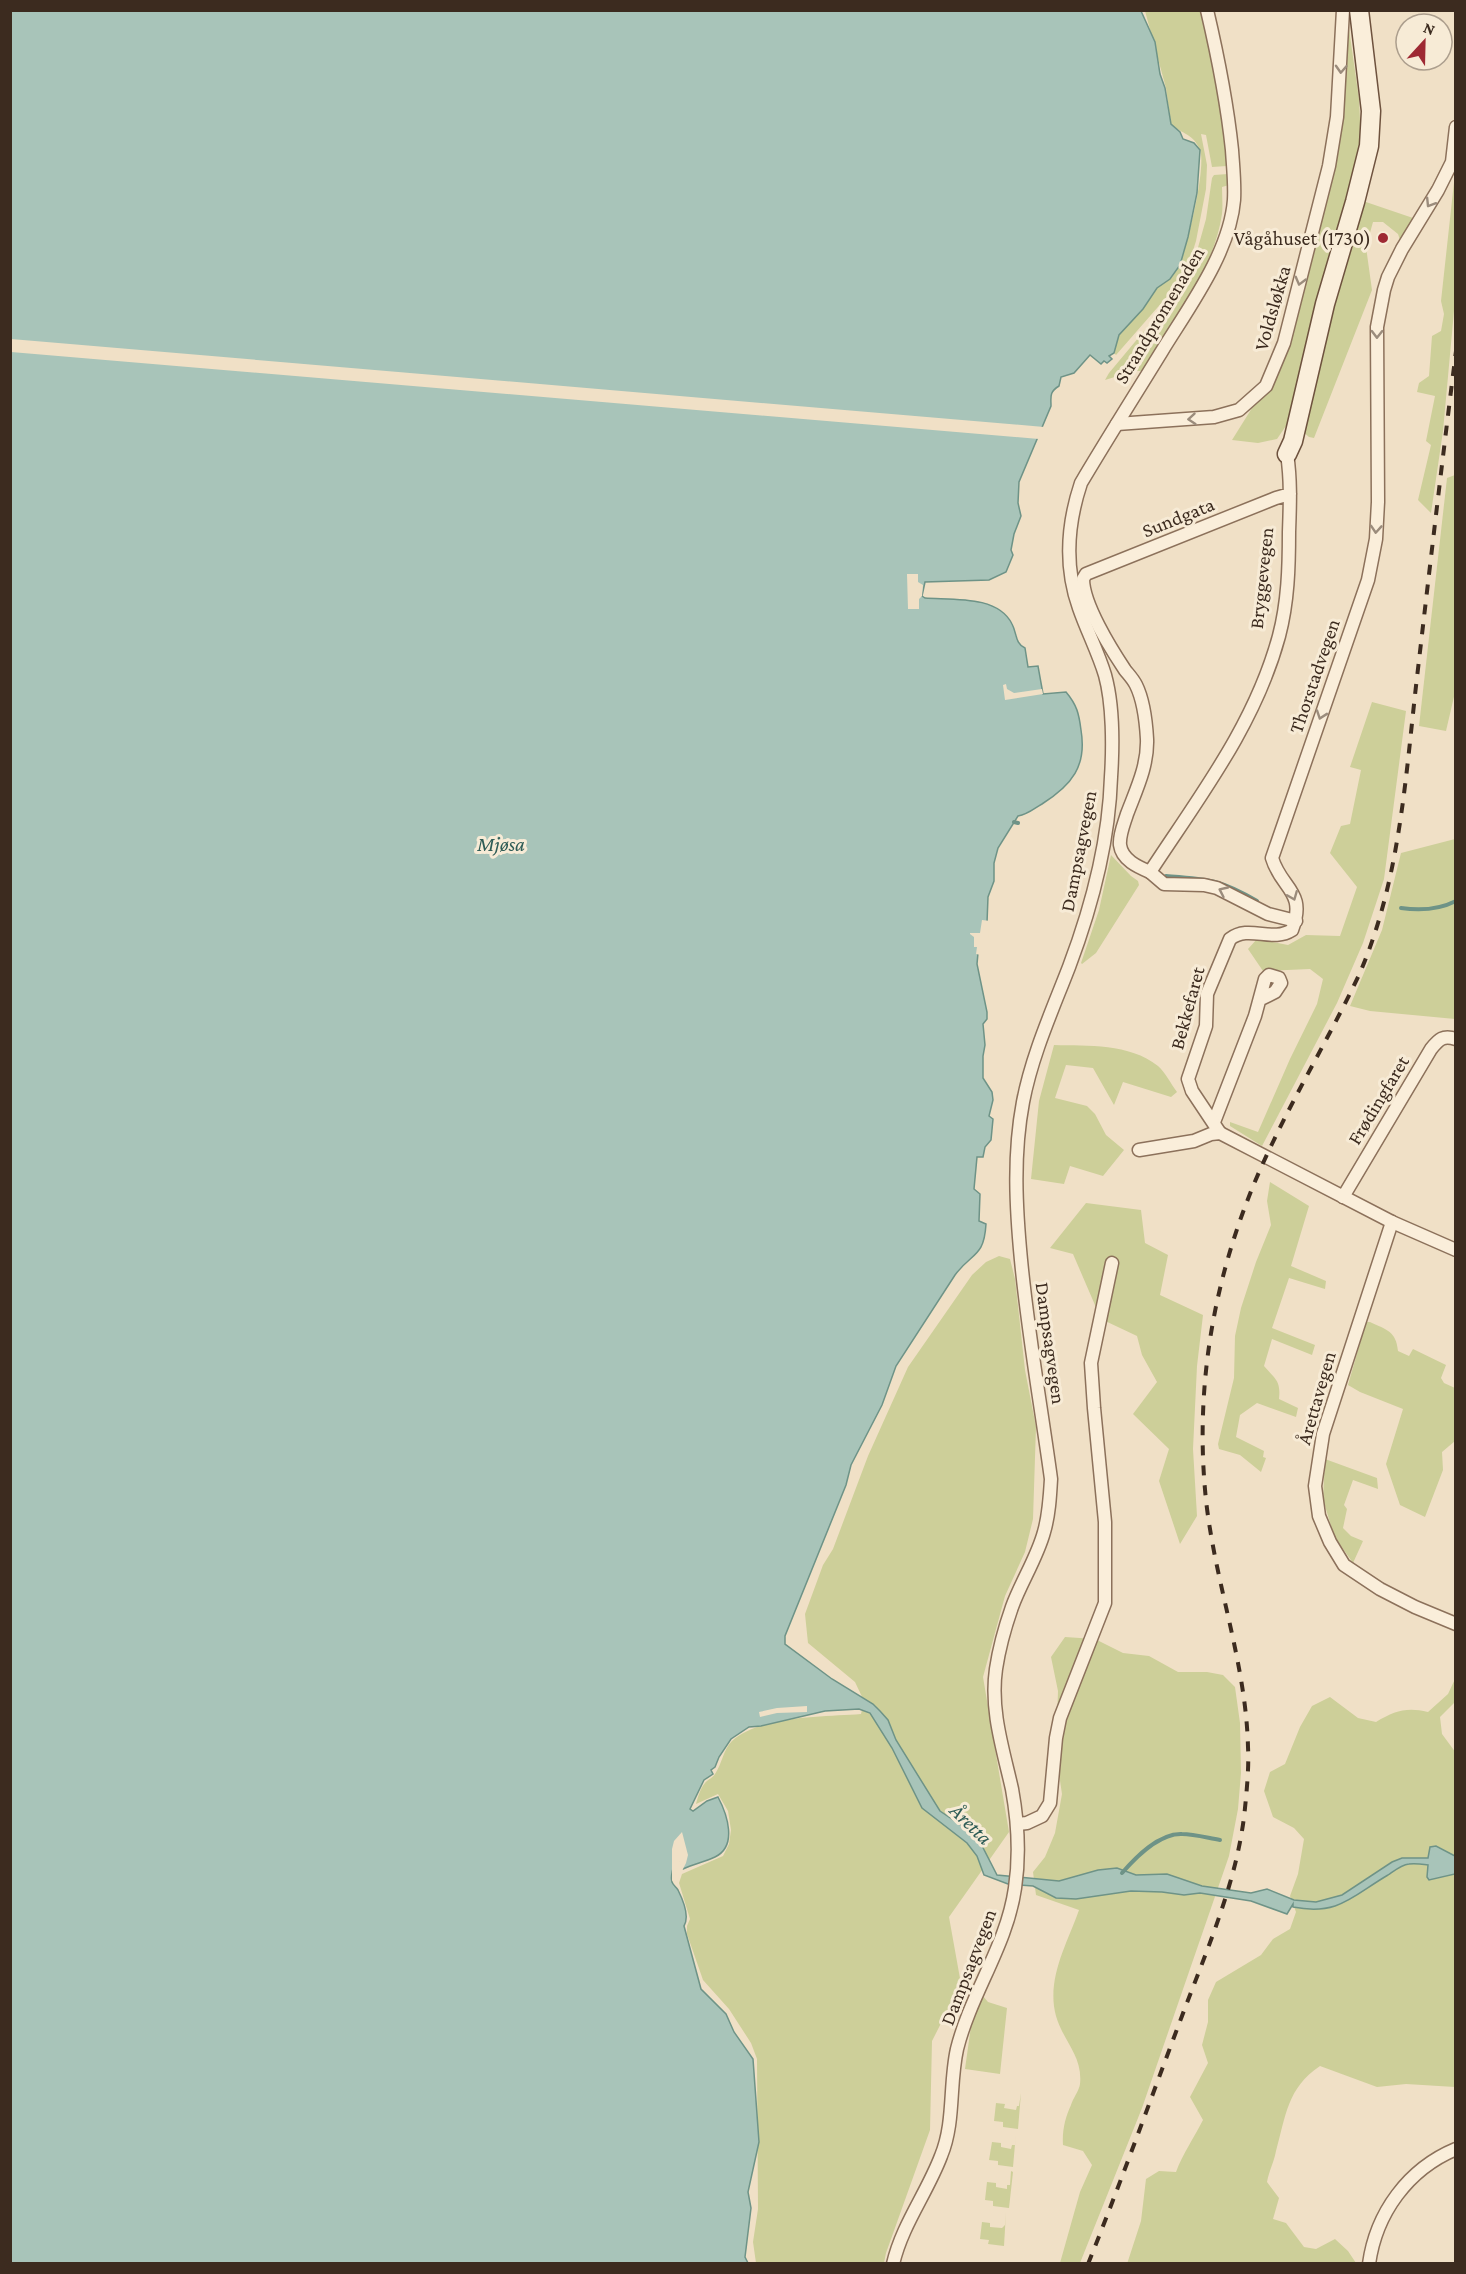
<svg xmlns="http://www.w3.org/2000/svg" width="1466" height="2274" viewBox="0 0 1466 2274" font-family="'Crimson Pro',serif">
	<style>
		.green { fill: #cdcf99 }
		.water { fill: #a8c4b9; stroke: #6e9387; stroke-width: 1.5 }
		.pier { fill: #f0e0c6 }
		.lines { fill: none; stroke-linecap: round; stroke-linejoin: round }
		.stream { stroke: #6e9387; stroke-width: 4 }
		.street-casing { stroke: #8c715b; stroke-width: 15 }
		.secondary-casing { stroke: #6e523e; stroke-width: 21 }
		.street { stroke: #faeeda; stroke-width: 12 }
		.secondary { stroke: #faeeda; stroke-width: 18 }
		.rail { stroke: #3c2b1f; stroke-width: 4; stroke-dasharray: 10 10; stroke-linecap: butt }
		.oneway { stroke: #9b8c7c }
		.poi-dot { fill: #9e2933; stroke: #f7ebd6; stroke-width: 2 }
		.labels { text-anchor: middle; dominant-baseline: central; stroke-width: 6; stroke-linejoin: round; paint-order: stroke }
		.poi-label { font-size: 20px; fill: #3c2b1f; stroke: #f7ebd6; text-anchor: end }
		.street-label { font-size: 20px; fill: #3c2b1f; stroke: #f7ebd6 }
		.water-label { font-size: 21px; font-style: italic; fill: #2e5c56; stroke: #f7ebd6 }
	</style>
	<rect width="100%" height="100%" fill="#f0e0c6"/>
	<!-- green -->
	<g class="green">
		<path d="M 1145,11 L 1201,11 L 1218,86 L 1227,166 L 1212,167 L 1206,135 L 1201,134 L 1207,165 L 1206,189 L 1196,241 L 1185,276 L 1116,355 L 1114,353 C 1116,348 1116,340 1119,335 C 1124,325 1136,317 1143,308 C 1148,302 1152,295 1156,289 C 1160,284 1167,282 1171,278 C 1185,264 1207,167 1200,150 C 1193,133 1183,135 1171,124 L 1166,88 Z"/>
		<polygon points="1348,22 1359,99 1361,140 1355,172 1288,423 1277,439 1258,443 1232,440 1252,408 1270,388 1311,258"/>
		<polygon points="1455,173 1455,300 1443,431 1431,513 1418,500 1431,445 1426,441 1435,396 1417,392 1419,383 1429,376 1432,336 1441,331 1444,314 1441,301"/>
		<path d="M 1228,174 L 1229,185 L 1222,187 C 1222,196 1223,205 1222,214 C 1214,270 1172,324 1142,371 L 1134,371 L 1105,380 L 1109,373 L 1190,276 L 1206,219 L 1212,178 L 1214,175 Z"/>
		<polygon points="1363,201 1413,218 1400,240 1398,234 1383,222 1373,222 1366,247 1372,290 1314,438 1309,437 1301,430 1312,394 1339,287"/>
		<polygon points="1455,475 1456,688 1446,731 1419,726 1447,478"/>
		<polygon points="1372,702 1406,711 1384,879 1363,943 1337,1003 1262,1146 1230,1126 1230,1122 1258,1132 1290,1059 1317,1004 1323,979 1310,969 1263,971 1248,949 1257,939 1288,945 1306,935 1340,936 1357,887 1330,853 1341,826 1350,824 1361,770 1350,767"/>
		<polygon points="1455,839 1455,1019 1370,1011 1350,1006 1382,930 1401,853"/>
		<polygon points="1111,855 1131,876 1138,881 1139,885 1096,953 1082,964 1081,963 1099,910"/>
		<path d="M 1054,1045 C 1088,1046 1129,1043 1158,1066 C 1165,1072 1171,1084 1177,1092 L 1171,1097 L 1123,1082 L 1114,1105 L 1093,1068 L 1066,1065 L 1055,1098 L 1087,1106 L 1095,1114 L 1106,1135 L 1124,1150 L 1103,1176 L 1070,1166 L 1064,1184 L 1031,1179 L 1039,1101 Z"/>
		<path d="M 1270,1182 L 1309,1206 L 1291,1266 L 1326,1281 L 1325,1289 L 1289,1278 L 1272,1328 L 1315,1345 L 1312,1355 L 1272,1339 L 1264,1366 C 1275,1379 1281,1380 1279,1399 L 1298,1408 L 1296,1417 L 1257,1403 L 1240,1415 L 1236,1437 L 1264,1451 L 1263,1457 L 1266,1458 L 1261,1472 L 1240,1455 L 1219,1449 L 1218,1444 L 1234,1378 L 1235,1336 L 1241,1308 L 1256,1262 L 1271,1225 L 1267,1201 Z"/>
		<polygon points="1086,1203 1141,1210 1145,1243 1168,1255 1160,1295 1203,1315 1197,1366 1193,1449 1197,1516 1180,1544 1159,1481 1169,1449 1133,1414 1157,1382 1142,1355 1137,1336 1101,1319 1073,1254 1050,1248"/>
		<path d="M 999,1256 L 1010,1259 L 1015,1279 L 1025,1370 L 1036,1427 L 1033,1519 L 1025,1552 L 1005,1596 L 983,1677 L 1009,1832 L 949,1917 L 961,1984 L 932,2041 L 930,2130 L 886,2253 L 884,2263 L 756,2263 L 753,2242 L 758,2209 L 757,2059 L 751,2043 L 729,2009 L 703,1980 L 687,1934 L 687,1926 L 690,1919 L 679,1883 L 682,1874 L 723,1856 L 729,1844 L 731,1830 L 728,1811 L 718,1794 L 696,1804 C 698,1797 700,1789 705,1783 C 708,1779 713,1778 715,1774 C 722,1764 723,1750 732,1741 C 761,1715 824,1717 861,1714 L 864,1701 L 855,1682 L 808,1643 L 805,1614 L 823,1565 L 833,1549 L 868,1456 L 908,1367 L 972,1275 L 986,1262 Z"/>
		<path d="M 1366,1322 L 1370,1322 C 1387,1330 1396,1331 1398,1351 L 1409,1356 L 1413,1349 L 1446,1365 L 1441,1378 L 1444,1383 L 1455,1388 L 1455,1441 L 1442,1452 L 1443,1470 L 1425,1517 L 1400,1505 L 1386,1464 L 1403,1409 L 1360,1392 L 1348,1385 Z"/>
		<polygon points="1325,1459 1377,1478 1378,1489 1353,1480 1344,1505 1347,1509 1343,1528 1351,1536 1363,1541 1353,1563 1334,1536 1323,1499"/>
		<path d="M 1065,1637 L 1095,1639 L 1123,1653 L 1149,1656 L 1178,1672 L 1207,1672 L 1223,1675 L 1235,1687 L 1240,1723 L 1241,1773 L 1238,1809 L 1229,1856 L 1142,2108 L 1080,2263 L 1060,2263 L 1080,2192 L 1092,2165 L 1083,2151 L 1063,2145 C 1062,2131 1065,2118 1071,2105 C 1073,2098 1079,2091 1080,2084 C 1083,2056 1063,2041 1056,2016 C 1046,1979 1067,1944 1079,1910 L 1036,1895 L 1033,1872 L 1045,1857 L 1055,1833 L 1062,1794 L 1056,1754 L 1058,1691 L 1051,1657 Z"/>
		<path d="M 1455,1679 L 1455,1702 L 1440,1717 L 1442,1734 L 1456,1753 L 1455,2087 L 1406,2084 L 1377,2087 L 1320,2066 C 1287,2088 1286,2116 1276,2151 C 1274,2162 1269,2171 1267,2182 L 1279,2198 L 1273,2219 L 1286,2223 L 1304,2247 L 1316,2249 L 1335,2239 L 1348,2251 L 1356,2263 L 1127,2264 L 1141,2221 L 1146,2179 L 1159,2171 L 1176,2172 C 1183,2153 1194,2138 1203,2120 L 1190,2097 L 1208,2063 L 1202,2045 L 1208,2022 L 1208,2000 L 1216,1982 L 1261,1955 L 1273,1939 L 1290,1929 L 1296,1912 L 1290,1896 L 1298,1874 L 1304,1839 L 1294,1828 L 1273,1817 L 1264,1791 L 1270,1772 L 1285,1764 L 1300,1727 L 1312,1706 L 1330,1697 L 1358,1718 L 1376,1722 C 1395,1711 1406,1707 1428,1712 L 1448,1694 Z"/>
		<polygon points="982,1995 988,2002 1007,2008 1000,2074 965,2069 972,2019"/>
		<polygon points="1021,2093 1018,2129 1003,2127 1003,2122 994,2121 996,2103 1005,2104 1004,2108 1016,2110 1017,2106 1019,2106"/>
		<polygon points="1016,2133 1013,2167 998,2165 998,2161 989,2160 992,2142 1001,2143 1001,2147 1011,2149 1012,2145 1015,2145"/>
		<polygon points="1011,2171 1013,2172 1009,2208 993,2206 993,2201 985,2200 987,2182 996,2183 996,2187 1007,2189 1007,2185 1010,2185"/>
		<polygon points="1006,2212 1004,2246 988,2244 989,2240 980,2239 982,2222 990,2223 990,2227 1002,2228 1005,2225"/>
	</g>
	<!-- water -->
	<path class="water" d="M 11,11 L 1141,11 L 1155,42 L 1160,74 L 1165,88 L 1171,124 L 1180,132 L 1183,139 L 1194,143 L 1200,150 L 1197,193 L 1188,237 L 1180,265 L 1170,279 L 1157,288 L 1143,309 L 1119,335 L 1114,353 L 1109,356 L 1112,359 L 1107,363 L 1104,361 L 1101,364 L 1090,355 L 1074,373 L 1061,377 L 1059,386 C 1049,392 1051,397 1051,406 L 1019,482 L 1018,503 L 1021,516 L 1014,534 L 1011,550 L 1013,555 L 1006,572 L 989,580 L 925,582 L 922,596 L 925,598 C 952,600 998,595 1012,624 C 1017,633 1015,644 1025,648 L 1028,667 L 1038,666 L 1043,694 L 1066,692 C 1077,705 1079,714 1081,730 C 1087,766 1072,785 1042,804 C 1033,809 1029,814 1018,816 L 998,848 L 994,863 L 994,881 L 988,897 L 987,923 L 978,953 L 977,964 L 987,1012 L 987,1019 L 983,1024 L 985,1045 L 983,1056 L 983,1078 L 992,1092 L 993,1100 L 989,1116 L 993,1119 L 991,1140 L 985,1147 L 983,1157 L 977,1157 L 974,1189 L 980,1194 L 979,1221 L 986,1224 C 984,1258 972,1252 955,1275 L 896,1366 L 882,1405 L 851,1465 L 846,1485 L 785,1636 L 785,1644 L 832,1679 L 873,1704 L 880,1711 L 888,1720 L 896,1740 L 940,1811 L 977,1836 L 997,1875 L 1059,1881 L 1098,1870 L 1117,1868 L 1136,1875 L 1167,1874 L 1202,1886 L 1251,1893 L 1267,1889 L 1294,1900 L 1316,1902 L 1342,1895 L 1392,1862 L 1402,1858 L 1428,1858 L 1430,1847 L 1436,1846 L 1455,1856 L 1455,1874 L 1429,1880 L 1427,1877 L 1428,1865 C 1421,1864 1415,1863 1409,1864 C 1401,1865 1394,1871 1388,1875 C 1352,1896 1339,1916 1293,1907 L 1293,1904 L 1287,1914 L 1251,1901 L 1200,1893 L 1184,1895 L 1162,1892 L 1131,1891 L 1076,1899 L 1056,1898 L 1033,1886 L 1008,1884 L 984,1875 L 977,1856 L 967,1843 L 922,1808 L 892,1748 L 870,1713 L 859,1709 L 825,1711 L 761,1726 L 749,1727 L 731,1739 L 719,1757 L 715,1767 L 711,1770 L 713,1774 L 704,1780 L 690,1809 L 693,1811 L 707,1801 L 718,1797 C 727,1814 738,1846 715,1857 C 705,1862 693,1864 683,1869 L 678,1853 C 676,1861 669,1874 672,1882 C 673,1885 676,1887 678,1890 C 683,1900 690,1916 684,1926 L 701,1989 L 726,2014 L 734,2032 L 753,2059 L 759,2142 L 748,2192 L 751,2208 L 745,2257 L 748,2263 L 11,2264 Z"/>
	<!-- pier -->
	<g class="pier">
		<polygon points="11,339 1044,427 1039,439 11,352"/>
		<polygon points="907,574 918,574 918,582 923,585 922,596 919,599 919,609 908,609"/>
		<polygon points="1006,684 1007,689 1014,693 1042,689 1043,694 1005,700 1003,685"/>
		<polygon points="982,920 990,921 987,946 981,955 976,954 977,947 974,947 974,937 970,934 970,933 980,933"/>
		<polygon points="807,1706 807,1712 777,1713 760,1717 759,1712 777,1708"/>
		<polygon points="682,1832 688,1855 686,1863 682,1871 679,1861 674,1880 672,1881 672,1849 674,1841"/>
	</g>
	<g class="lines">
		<!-- stream -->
		<g class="stream">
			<polyline points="1014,822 1018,823"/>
			<path d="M 1166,876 C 1207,879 1220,879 1257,901"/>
			<path d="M 1401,908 C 1421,911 1438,910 1456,901"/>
			<path d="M 1122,1873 C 1136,1857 1159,1833 1182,1834 C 1194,1834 1208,1838 1220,1840"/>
		</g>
		<!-- street casing -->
		<g class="street-casing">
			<g id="street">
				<polyline points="1117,424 1214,417 1239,410 1266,386 1284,343 1329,166 1337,117 1343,10"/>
				<path d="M 1287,454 C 1291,480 1290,505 1289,532 C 1289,567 1288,602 1279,636 C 1255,725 1199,797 1150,872 C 1138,867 1122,860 1120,845 C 1119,835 1124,824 1127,814 C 1136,790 1148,766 1147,739 C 1146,721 1144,701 1136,685 C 1133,679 1129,675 1125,670 C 1111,649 1083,604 1083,579 L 1086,574 L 1276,498 L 1290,494"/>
				<polyline points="1150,872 1164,884 1204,885 1217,888 1268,914 1296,921"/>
				<polyline points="1214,1122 1255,1016 1265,979 1269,975 1279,978 1281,983 1275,992 1261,999"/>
				<path d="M 1220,1133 L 1192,1091 L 1188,1079 L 1206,1026 L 1207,994 L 1230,939 C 1249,924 1272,943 1292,930 C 1307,891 1281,889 1272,858 L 1368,580 L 1376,539 L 1378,502 L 1377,327 L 1384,290 L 1388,277 L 1402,249 L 1438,190 L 1452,162 L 1456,127"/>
				<polyline points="1139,1150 1194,1141 1211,1134 1220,1133 1392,1222 1456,1250"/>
				<path d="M 1343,1197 L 1431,1049 C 1439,1039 1443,1035 1456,1039"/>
				<polyline points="1392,1222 1323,1434 1315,1486 1319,1516 1330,1542 1344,1565 1380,1589 1415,1607 1456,1624"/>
				<polyline points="1018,1824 1027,1823 1042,1816 1050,1803 1056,1738 1060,1718 1105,1603 1105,1522 1094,1408 1091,1363 1112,1263"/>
				<path d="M 893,2264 C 902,2225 927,2193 941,2156 C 955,2122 949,2085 957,2049 C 971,1993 1007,1945 1015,1888 C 1020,1855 1018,1822 1012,1789 C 1003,1749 990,1710 996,1669 C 999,1649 1005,1627 1012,1607 C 1021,1582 1037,1558 1044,1532 C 1049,1515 1050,1497 1051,1479 C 1041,1406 1028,1334 1021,1260 C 1016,1208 1013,1155 1023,1102 C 1032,1055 1052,1011 1069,967 C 1092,906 1109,842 1111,777 C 1113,747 1113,704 1105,675 C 1098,652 1087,631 1079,608 C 1064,566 1067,525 1081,483 C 1107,439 1135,395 1162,351 C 1189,307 1230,252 1234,200 C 1235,183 1233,166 1232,150 C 1227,102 1218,57 1207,10"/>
				<path d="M 1369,2264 C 1376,2213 1408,2169 1456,2149"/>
			</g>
		</g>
		<!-- secondary casing -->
		<g class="secondary-casing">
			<polyline id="secondary" points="1287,454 1293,441 1325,304 1355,202 1369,146 1371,111 1359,10"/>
		</g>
		<!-- street -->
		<use href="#street" class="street"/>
		<!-- secondary -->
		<use href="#secondary" class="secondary"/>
		<!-- rail -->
		<path class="rail" d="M 1088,2264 C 1121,2182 1151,2098 1182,2016 C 1207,1949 1238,1880 1245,1808 C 1247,1788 1249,1767 1248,1747 C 1246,1663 1215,1583 1206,1500 C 1193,1376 1218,1255 1272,1144 C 1299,1087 1332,1032 1359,975 C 1399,883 1405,784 1416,686 C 1429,574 1442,462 1456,351"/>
	</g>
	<!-- one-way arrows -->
	<defs><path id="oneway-chevron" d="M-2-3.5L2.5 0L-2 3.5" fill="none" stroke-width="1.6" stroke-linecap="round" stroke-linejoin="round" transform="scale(1.5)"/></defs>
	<g class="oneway">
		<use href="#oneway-chevron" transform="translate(1341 69) rotate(93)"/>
		<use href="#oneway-chevron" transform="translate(1430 203) rotate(122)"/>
		<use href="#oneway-chevron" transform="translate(1300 281) rotate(105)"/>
		<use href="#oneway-chevron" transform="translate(1377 334) rotate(91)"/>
		<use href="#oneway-chevron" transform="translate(1192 419) rotate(175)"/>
		<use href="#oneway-chevron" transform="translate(1376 529) rotate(94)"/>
		<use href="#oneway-chevron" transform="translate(1321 715) rotate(109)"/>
		<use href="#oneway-chevron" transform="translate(1223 891) rotate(-155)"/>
		<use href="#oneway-chevron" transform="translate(1293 896) rotate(68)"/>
	</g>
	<!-- markers -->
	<circle class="poi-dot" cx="1383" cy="238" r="6"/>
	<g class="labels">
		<!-- poi labels -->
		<g class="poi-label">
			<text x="1371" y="238">Vågåhuset (1730)</text>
		</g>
		<!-- street labels -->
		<g class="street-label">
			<text transform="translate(1272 308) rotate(-74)">Voldsløkka</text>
			<text transform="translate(1159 315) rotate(-59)">Strandpromenaden</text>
			<text transform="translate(1178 517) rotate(-22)">Sundgata</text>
			<text transform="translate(1261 578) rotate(-84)">Bryggevegen</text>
			<text transform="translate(1314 676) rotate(-71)">Thorstadvegen</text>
			<text transform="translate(1078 851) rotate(-79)">Dampsagvegen</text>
			<text transform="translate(1187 1008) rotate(-75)">Bekkefaret</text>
			<text transform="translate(1378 1100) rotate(-59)">Frødingfaret</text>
			<text transform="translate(1051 1343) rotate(82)">Dampsagvegen</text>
			<text transform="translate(1316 1398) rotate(-74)">Årettavegen</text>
			<text transform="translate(968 1967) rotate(-69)">Dampsagvegen</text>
		</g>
		<!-- water labels -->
		<g class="water-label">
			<text x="501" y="844">Mjøsa</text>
			<text transform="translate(971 1824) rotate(44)">Åretta</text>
		</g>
	</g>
	<!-- border -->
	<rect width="1466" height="2274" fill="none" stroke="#3c2b1f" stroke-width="24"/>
	<!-- north arrow -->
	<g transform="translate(1424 42) rotate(22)"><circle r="28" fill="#f7ebd6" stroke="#ac9e8d" stroke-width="1.5"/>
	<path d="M0-4.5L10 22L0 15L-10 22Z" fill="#9e2933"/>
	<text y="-9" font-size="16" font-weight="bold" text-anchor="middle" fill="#3c2b1f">N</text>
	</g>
</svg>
